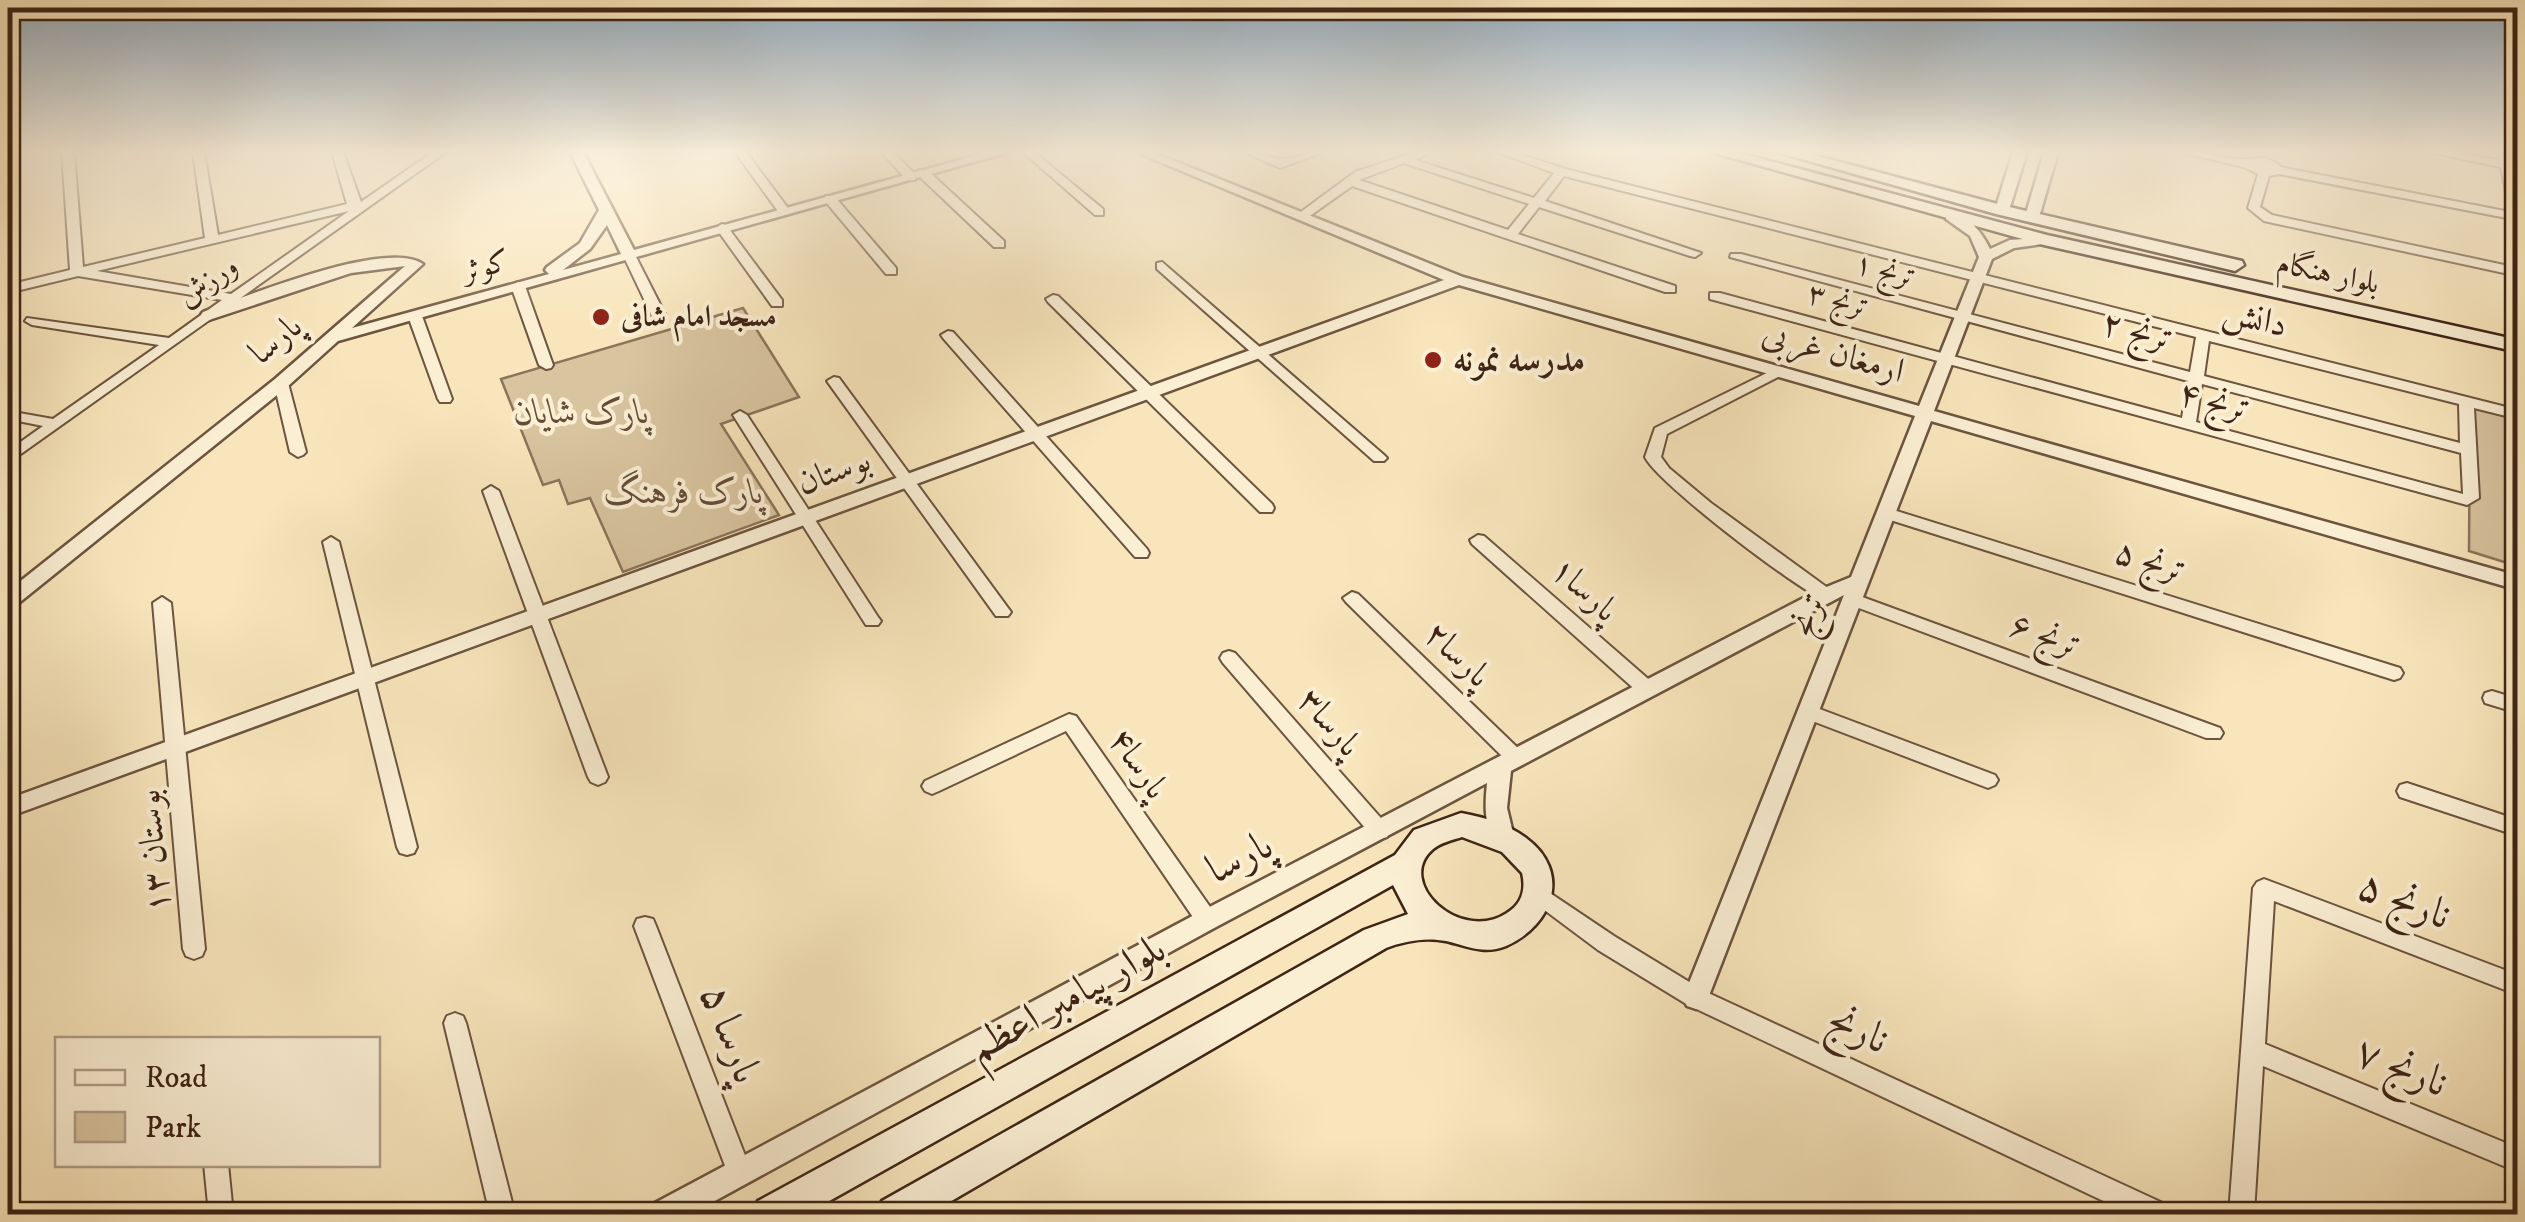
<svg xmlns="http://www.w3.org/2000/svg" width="2525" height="1222" viewBox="0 0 2525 1222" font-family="'IM FELL DW Pica',Amiri,serif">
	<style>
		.green { fill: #d8c49f; stroke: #8b745a; stroke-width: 2.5 }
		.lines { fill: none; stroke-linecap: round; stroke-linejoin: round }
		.minor-casing { stroke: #6c543e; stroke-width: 4 }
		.tertiary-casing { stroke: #6c543e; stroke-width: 5 }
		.secondary-casing { stroke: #3e2415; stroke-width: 5 }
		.minor { fill: #faeed3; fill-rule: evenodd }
		.tertiary { fill: #faeed3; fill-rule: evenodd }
		.secondary { fill: #faeed3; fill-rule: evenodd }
		.poi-dot { fill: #8f2418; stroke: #faeed3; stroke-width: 4 }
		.labels { text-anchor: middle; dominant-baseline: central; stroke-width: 8; stroke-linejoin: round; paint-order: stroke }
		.far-street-label { font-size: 30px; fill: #3e2415; stroke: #faeed3 }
		.far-poi-label { font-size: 30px; font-weight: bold; fill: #3e2415; stroke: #faeed3; text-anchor: start }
		.street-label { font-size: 35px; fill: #3e2415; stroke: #faeed3 }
		.poi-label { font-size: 35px; font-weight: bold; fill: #3e2415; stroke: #faeed3; text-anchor: start }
		.park-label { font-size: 35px; font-style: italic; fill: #644c38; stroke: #faeed3 }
		.near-street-label { font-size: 42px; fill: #3e2415; stroke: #faeed3 }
	</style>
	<rect width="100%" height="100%" fill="#f8e5bb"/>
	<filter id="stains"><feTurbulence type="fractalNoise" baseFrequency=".002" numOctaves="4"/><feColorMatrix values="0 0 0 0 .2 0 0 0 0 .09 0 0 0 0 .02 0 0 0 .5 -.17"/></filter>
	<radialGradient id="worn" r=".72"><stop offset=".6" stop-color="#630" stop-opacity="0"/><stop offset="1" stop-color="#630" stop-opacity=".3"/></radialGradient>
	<!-- green -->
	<g class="green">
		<polygon points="743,308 799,397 721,424 779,515 623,572 590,498 568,504 559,480 543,485 501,379"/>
		<polygon points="2470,405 2517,416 2517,566 2469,551"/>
	</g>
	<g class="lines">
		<!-- minor casing -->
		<g class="minor-casing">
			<g id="minor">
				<path d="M 62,152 L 74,152 L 83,267 L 205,238 L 193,152 L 204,152 L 218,235 L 347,204 L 332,152 L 343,152 L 361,202 L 433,152 L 446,152 L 8,463 L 8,451 L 43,426 L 8,419 L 8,411 L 53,419 L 159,345 L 32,325 L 25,321 L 27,318 L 169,338 L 222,300 L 78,276 L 8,293 L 8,285 L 70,270 ZM 349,211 L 231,294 L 97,271 Z"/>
				<polygon points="735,152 746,152 790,211 788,214 780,214"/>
				<polygon points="881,152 892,152 915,174 915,180 907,180"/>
				<polygon points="1023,152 1034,152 1103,209 1103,215 1095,215"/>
				<path d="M 1244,152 C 1260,151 1273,160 1284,159 C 1298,158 1309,151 1324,152 L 1280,168 Z"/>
				<path d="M 1416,152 L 1432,152 L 1415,160 L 1534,198 L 1554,173 L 1497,152 L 1513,152 L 1565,169 L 2518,410 L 2518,419 L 2474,408 L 2479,498 L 2467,505 L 1710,299 L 1710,293 L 1720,293 L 2182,418 L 2188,381 L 1730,257 L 1731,254 L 1741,254 L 2190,372 L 2196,337 L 1564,176 L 1545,201 L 1701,253 L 1695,257 L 1690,256 L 1539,207 L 1518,234 L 1675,286 L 1675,292 L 1665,292 L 1352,186 L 1304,220 L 1294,217 L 1355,172 ZM 1404,163 L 1529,204 L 1508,230 L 1359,180 ZM 2209,341 L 2459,404 L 2460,443 L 2204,376 ZM 2202,384 L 2461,453 L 2463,494 L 2196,422 Z"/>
				<path d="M 2179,152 C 2200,151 2218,157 2238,159 C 2255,161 2259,153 2278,164 L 2280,167 L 2510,212 L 2501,167 L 2429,152 L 2452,152 L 2499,160 L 2498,152 L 2508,152 L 2511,162 L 2518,163 L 2518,170 L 2513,170 L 2518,190 L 2518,224 L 2512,219 L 2279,174 L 2269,176 L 2260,207 L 2272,215 L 2518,268 L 2518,276 L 2264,221 L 2248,208 L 2258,174 L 2244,167 Z"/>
				<polygon points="919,170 927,170 1004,241 1004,247 994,247 919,176"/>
				<polygon points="826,196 834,196 896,268 896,274 886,274 826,202"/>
				<polygon points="722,224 726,225 782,300 782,306 772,306 716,228"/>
				<polygon points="629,251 635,255 666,316 664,319 654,319 652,316 623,255"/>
				<polygon points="1162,262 1384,455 1387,458 1384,461 1374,461 1157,269 1157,263"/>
				<polygon points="518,282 525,286 553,365 551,368 546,369 539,365 511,286"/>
				<polygon points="1053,295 1058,296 1272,504 1274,508 1272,512 1260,512 1048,302 1046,299"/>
				<polygon points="415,312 422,316 452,399 450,402 440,402 438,399 408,316"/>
				<polygon points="948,331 953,332 1147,549 1149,553 1147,557 1135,557 943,338 941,335"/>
				<path d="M 1779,367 L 1784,368 L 1784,374 L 1667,434 L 1661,457 L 1669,468 L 1711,503 L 1832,591 L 1835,595 L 1826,601 C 1799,591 1656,482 1645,457 L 1655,428 Z"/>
				<polygon points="834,377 839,378 1008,608 1011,612 1008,616 996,616 827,381"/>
				<polygon points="281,379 288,383 306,452 303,455 298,457 290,452 274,383"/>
				<polygon points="740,411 747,415 878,617 881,621 878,625 866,625 733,415"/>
				<polygon points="491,486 499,491 608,777 605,782 598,785 591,782 588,777 483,491"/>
				<polygon points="1887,508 2400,668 2403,673 2400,678 2394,680 1881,517 1879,513"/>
				<polygon points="1478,535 1484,536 1654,684 1656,689 1654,694 1640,694 1472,544 1470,540"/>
				<polygon points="331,537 339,542 417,847 414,853 407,855 400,853 397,847 323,542"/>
				<polygon points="1352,592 1358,594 1524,754 1527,759 1524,764 1517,766 1510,764 1346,602 1343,598"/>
				<polygon points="1854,594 2220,728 2223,733 2220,738 2206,738 1848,604 1845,600 1848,596"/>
				<polygon points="162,597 171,603 205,949 202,956 194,959 186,956 183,949 153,603"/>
				<polygon points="1229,651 1235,653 1387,825 1390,831 1387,837 1380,839 1373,837 1223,663 1220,658 1223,653"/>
				<polygon points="2492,691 2518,699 2518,713 2485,703 2483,698 2485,693"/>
				<polygon points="1809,705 1995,775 1998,780 1995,785 1988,788 1802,717 1800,712 1802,707"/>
				<polygon points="1069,714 1076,716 1215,914 1218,920 1215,926 1207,929 1199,926 1066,731 939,791 932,794 925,791 922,786 925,781"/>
				<polygon points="2407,783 2518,820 2518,836 2400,797 2397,791 2400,785"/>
				<polygon points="2264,879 2518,975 2518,995 2274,901 2265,1044 2518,1148 2518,1172 2263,1066 2254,1214 2229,1214 2253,888 2257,882"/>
				<polygon points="1538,885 1614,936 1704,991 2167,1205 2170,1214 2131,1214 1688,1005 1598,950 1531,900 1527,894 1531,888"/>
				<polygon points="645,917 653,919 656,926 751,1171 748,1180 739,1183 730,1180 727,1171 634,926 637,919"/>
				<polygon points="455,1013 463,1016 466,1023 515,1214 490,1214 444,1023 447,1016"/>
				<polygon points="204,1164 228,1164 233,1214 209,1214"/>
			</g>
		</g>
		<!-- tertiary casing -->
		<g class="tertiary-casing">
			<g id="tertiary">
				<path d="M 570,152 L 583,152 L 634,250 L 989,152 L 1009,152 L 338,341 L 287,387 L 15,606 L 8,608 L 8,591 L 275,379 L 405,266 L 351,273 L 209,320 L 201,315 L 203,312 C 247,296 386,239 423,264 L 352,328 L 549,274 L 545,270 L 547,267 L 580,243 L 599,210 ZM 607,225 L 621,254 L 563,270 L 590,249 Z"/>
				<path d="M 1136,152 L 1152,152 L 1463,277 L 1919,406 L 1979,257 L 1970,236 L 1946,219 L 1946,213 C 1966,212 1982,232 1990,249 L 2010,240 L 2049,237 L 2049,243 L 2014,248 L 1992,259 L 1934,411 L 2518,576 L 2518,590 L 1931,421 L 1705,1006 L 1696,1009 L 1687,1006 L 1683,998 L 1844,595 L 1511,771 L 1507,808 L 1513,833 L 1509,840 L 1501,842 L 1493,840 C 1484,821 1485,803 1487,783 L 1216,927 L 691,1214 L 649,1214 L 653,1204 L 1198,913 L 1819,590 L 1851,577 L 1915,416 L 1459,285 L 8,817 L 8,799 L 1444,280 Z"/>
				<polygon points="2013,152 2027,152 2009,210 2002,214 1995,210"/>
				<polygon points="2044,152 2058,152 2039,217 2032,221 2025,217"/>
			</g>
		</g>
		<!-- secondary casing -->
		<g class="secondary-casing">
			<g id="secondary">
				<polygon points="1711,152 1736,152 2047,235 2518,340 2518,352 2044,245"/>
				<polygon points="1777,152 1802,152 2005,206 2242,261 2244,265 2235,271 1996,214"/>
				<path d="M 1461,813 C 1484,817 1507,824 1526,838 C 1572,872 1553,925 1506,946 C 1484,955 1467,946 1446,941 C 1426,937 1404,941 1386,948 L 929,1214 L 877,1214 L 882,1201 L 1364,930 L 1408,914 L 1393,885 L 806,1214 L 753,1214 L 758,1201 L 1395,855 L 1414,830 ZM 1462,837 L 1502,852 L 1522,873 C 1526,889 1522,904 1507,913 C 1460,944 1394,882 1433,849 C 1440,843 1452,840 1462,837 Z"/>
			</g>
		</g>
		<!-- minor -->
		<use href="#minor" class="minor"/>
		<!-- tertiary -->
		<use href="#tertiary" class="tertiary"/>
		<!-- secondary -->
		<use href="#secondary" class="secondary"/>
	</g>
	<!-- sky -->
	<linearGradient id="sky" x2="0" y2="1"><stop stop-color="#95adc0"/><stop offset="0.47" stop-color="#fcf3e0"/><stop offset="1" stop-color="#fcf3e0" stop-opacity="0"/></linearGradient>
	<rect width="2525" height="323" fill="url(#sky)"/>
	<!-- markers -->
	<g class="poi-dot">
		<circle cx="601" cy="317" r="10"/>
		<circle cx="1433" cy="360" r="10"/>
	</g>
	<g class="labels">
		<!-- far-street labels -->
		<g class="far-street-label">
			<text transform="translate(486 267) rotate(-16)">کوثر</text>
			<text transform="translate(1885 271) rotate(15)">ترنج ۱</text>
			<text transform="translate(2328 274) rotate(12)">بلوار هنگام</text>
			<text transform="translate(208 282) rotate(-35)">ورزش</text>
			<text transform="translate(1838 301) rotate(15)">ترنج ۳</text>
		</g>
		<!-- far-poi labels -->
		<g class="far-poi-label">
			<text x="621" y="317">مسجد امام شافی</text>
		</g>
		<!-- street labels -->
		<g class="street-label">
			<text transform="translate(2255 319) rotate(14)">دانش</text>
			<text transform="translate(2137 332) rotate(15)">ترنج ۲</text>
			<text transform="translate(276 340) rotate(-40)">پارسا</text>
			<text transform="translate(1833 353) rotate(16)">ارمغان غربی</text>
			<text transform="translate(2214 402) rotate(15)">ترنج ۴</text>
			<text transform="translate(834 472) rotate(-20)">بوستان</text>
			<text transform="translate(2150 562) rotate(18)">ترنج ۵</text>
			<text transform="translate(1584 590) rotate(42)">پارسا۱</text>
			<text transform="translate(1809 615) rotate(-69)">ترنج</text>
			<text transform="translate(2045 636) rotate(20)">ترنج ۶</text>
			<text transform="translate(1457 655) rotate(44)">پارسا۲</text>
			<text transform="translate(1329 723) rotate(49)">پارسا۳</text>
			<text transform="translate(1138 764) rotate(55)">پارسا۴</text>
			<text transform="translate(154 851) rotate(-95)">بوستان ۱۳</text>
		</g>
		<!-- poi labels -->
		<g class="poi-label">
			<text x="1453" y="360">مدرسه نمونه</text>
		</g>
		<!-- park labels -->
		<g class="park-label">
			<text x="582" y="413">پارک شایان</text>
			<text x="684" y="493">پارک فرهنگ</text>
		</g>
		<!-- near-street labels -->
		<g class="near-street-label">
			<text transform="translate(1240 858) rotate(-27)">پارسا</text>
			<text transform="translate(2404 901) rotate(21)">نارنج ۵</text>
			<text transform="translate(1067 999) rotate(-29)">بلوار پیامبر اعظم</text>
			<text transform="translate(1858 1030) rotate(25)">نارنج</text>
			<text transform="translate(730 1034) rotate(69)">پارسا ۵</text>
			<text transform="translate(2401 1068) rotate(22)">نارنج ۷</text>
		</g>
	</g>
	<!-- margin -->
	<rect width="2525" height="1222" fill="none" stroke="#f8e5bb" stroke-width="40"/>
	<rect x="10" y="10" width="2505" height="1202" fill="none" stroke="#3e2415" stroke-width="5"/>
	<rect x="20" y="20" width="2485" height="1182" fill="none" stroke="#3e2415" stroke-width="2.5"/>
	<!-- legend -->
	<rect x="55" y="1037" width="325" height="130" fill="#faeed3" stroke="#af9d87" stroke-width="2.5"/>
	<rect x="75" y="1070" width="50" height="15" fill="#faeed3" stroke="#af9d87" stroke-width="2.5"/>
	<text x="145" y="1087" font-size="30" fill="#3e2415">Road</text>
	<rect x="75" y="1112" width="50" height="30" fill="#d8c49f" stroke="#af9d87" stroke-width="2.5"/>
	<text x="145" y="1137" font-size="30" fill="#3e2415">Park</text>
	<rect width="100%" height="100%" filter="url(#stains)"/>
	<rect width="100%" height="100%" fill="url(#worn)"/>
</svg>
